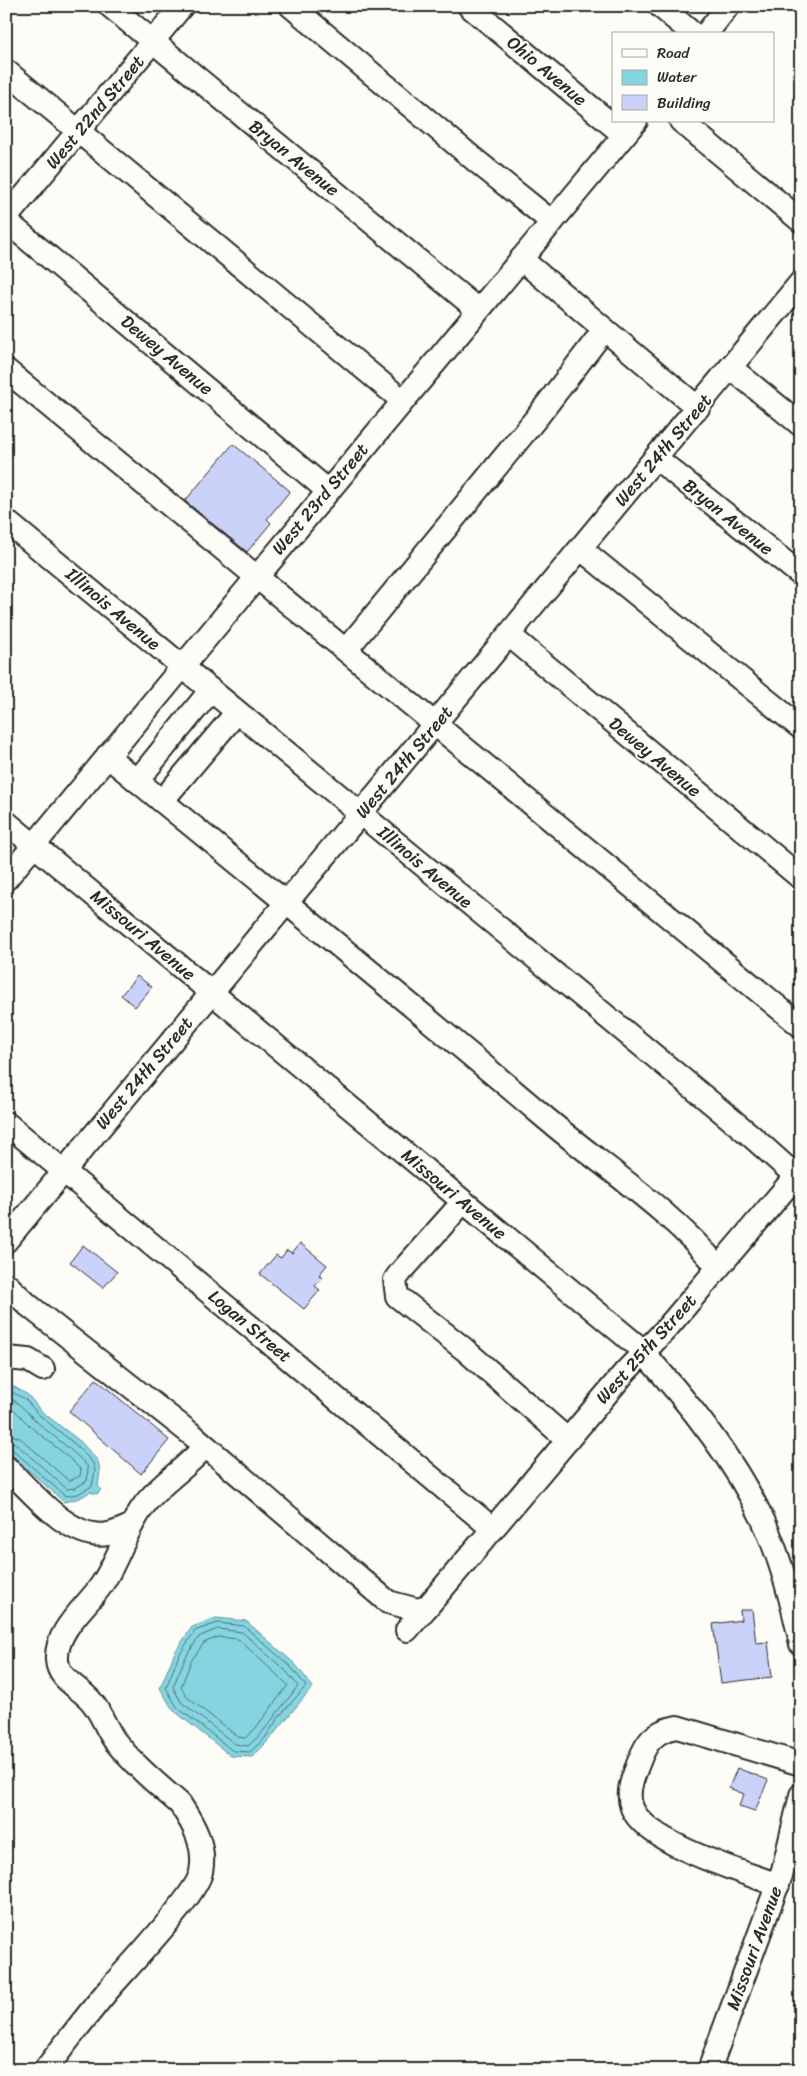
<svg xmlns="http://www.w3.org/2000/svg" width="807" height="2076" viewBox="0 0 807 2076" font-family="Sriracha,sans-serif">
	<style>
		.water { fill: #85d5e1; stroke: #619198 }
		.lines { fill: none; stroke-linecap: round; stroke-linejoin: round }
		.shore { stroke: #4f6f74; stroke-width: 1 }
		.building { fill: #cad2fa; stroke: #2b2b2b }
		.minor-casing { stroke: #2b2b2b; stroke-width: 26 }
		.minor { stroke: #fdfcf7; stroke-width: 22 }
		.labels { text-anchor: middle; dominant-baseline: central; stroke-width: 4; stroke-linejoin: round; paint-order: stroke }
		.street-label { font-size: 18px; fill: #2b2b2b; stroke: #fdfcf7 }
	</style>
	<rect width="100%" height="100%" fill="#fdfcf7"/>
	<filter id="ink" filterUnits="userSpaceOnUse"><feTurbulence type="fractalNoise" baseFrequency=".02" numOctaves="2"/><feDisplacementMap in="SourceGraphic" scale="10" xChannelSelector="R" yChannelSelector="G"/><feConvolveMatrix kernelMatrix="1 2 1 2 8 2 1 2 1" color-interpolation-filters="sRGB"/></filter>
	<g filter="url(#ink)">
		<!-- water -->
		<g class="water">
			<polygon points="6,1382 28,1395 41,1411 81,1442 98,1461 100,1471 98,1486 101,1490 97,1494 90,1492 80,1498 64,1502 6,1450"/>
			<path d="M 216,1618 L 246,1621 L 295,1664 L 313,1687 C 292,1710 275,1736 252,1757 L 231,1756 L 173,1710 L 160,1688 L 175,1652 L 192,1627 Z"/>
		</g>
		<g class="lines">
			<!-- shore -->
			<g class="shore">
				<polyline points="6,1389 25,1399 38,1414 77,1446 93,1463 95,1471 92,1486 78,1494 65,1496 12,1449 6,1447"/>
				<path d="M 6,1396 C 23,1405 21,1407 34,1419 C 51,1436 72,1448 88,1467 L 87,1481 L 75,1488 L 67,1489 L 15,1443 L 6,1441"/>
				<path d="M 6,1405 C 17,1410 21,1418 30,1426 C 47,1441 66,1453 81,1470 L 80,1476 L 69,1481 L 20,1438 L 6,1433"/>
				<polygon points="218,1623 244,1626 291,1667 306,1686 278,1718 265,1738 250,1752 233,1751 177,1707 166,1688 179,1655 195,1631"/>
				<polygon points="218,1629 242,1632 287,1672 298,1686 261,1734 248,1746 235,1744 181,1702 173,1687 185,1658 199,1637"/>
				<polygon points="219,1637 238,1639 288,1685 255,1729 245,1738 238,1737 187,1697 181,1687 191,1661 204,1643"/>
			</g>
		</g>
		<!-- building -->
		<g class="building">
			<polygon points="233,444 290,491 267,519 271,523 247,552 185,501"/>
			<polygon points="137,976 152,987 135,1007 121,995"/>
			<polygon points="300,1243 327,1265 319,1275 322,1278 315,1286 320,1290 304,1309 260,1274 276,1255 281,1258 287,1250 292,1253"/>
			<polygon points="83,1245 117,1272 103,1288 70,1262"/>
			<polygon points="96,1379 169,1440 141,1474 69,1411"/>
			<polygon points="740,1610 752,1610 756,1643 768,1642 772,1677 721,1683 713,1624 741,1620"/>
			<polygon points="737,1768 768,1780 755,1811 739,1806 744,1794 729,1788"/>
		</g>
		<g class="lines">
			<!-- minor casing -->
			<g class="minor-casing">
				<g id="minor">
					<polyline points="110,6 478,310"/>
					<polyline points="291,6 475,160 552,222"/>
					<polyline points="469,6 624,135"/>
					<polyline points="660,6 693,34"/>
					<polyline points="706,34 728,6"/>
					<polyline points="6,71 403,401"/>
					<polyline points="681,121 801,221"/>
					<polyline points="6,218 182,6"/>
					<polyline points="6,221 327,490"/>
					<polyline points="521,259 698,408"/>
					<polyline points="731,368 801,425"/>
					<polyline points="6,370 801,1026"/>
					<polyline points="656,458 801,575"/>
					<polyline points="6,521 749,1134 796,1176"/>
					<polyline points="581,549 801,728"/>
					<polyline points="509,635 801,878"/>
					<polyline points="346,650 538,416 604,330"/>
					<path d="M 107,756 C 253,876 400,994 543,1116 C 602,1166 668,1208 718,1267"/>
					<polyline points="137,781 211,690"/>
					<polyline points="162,801 237,712"/>
					<path d="M 6,822 L 635,1344 C 684,1396 732,1455 763,1520 C 781,1559 792,1601 801,1644"/>
					<polyline points="6,879 636,121"/>
					<polyline points="6,1123 493,1529"/>
					<polyline points="463,1202 400,1273 395,1280 397,1296 464,1349 568,1440"/>
					<polyline points="6,1241 801,282"/>
					<polyline points="6,1284 28,1305 195,1437 388,1602 418,1610 427,1607 625,1372 667,1328 801,1170"/>
					<polyline points="6,1358 28,1360 43,1369"/>
					<path d="M 6,1467 C 30,1490 71,1542 108,1534 C 115,1533 123,1529 130,1526"/>
					<polyline points="407,1630 427,1607"/>
					<path d="M 778,1885 C 741,1871 647,1844 632,1808 C 626,1792 633,1778 638,1764 C 646,1742 654,1731 677,1727 L 801,1764"/>
					<path d="M 45,2070 C 66,2043 87,2015 109,1989 C 128,1967 197,1895 201,1872 C 206,1846 194,1825 180,1804 C 157,1784 134,1765 115,1741 C 106,1729 102,1714 92,1702 C 81,1688 58,1680 57,1660 C 55,1631 85,1608 100,1587 C 118,1562 125,1530 145,1504 C 162,1482 187,1468 205,1446"/>
					<polyline points="709,2070 783,1870 801,1795"/>
				</g>
			</g>
			<!-- minor -->
			<use href="#minor" class="minor"/>
		</g>
	</g>
	<g class="labels">
		<!-- street labels -->
		<g class="street-label">
			<text transform="translate(547 71) rotate(40)">Ohio Avenue</text>
			<text transform="translate(95 112) rotate(-50)">West 22nd Street</text>
			<text transform="translate(294 158) rotate(39)">Bryan Avenue</text>
			<text transform="translate(167 355) rotate(40)">Dewey Avenue</text>
			<text transform="translate(663 450) rotate(-50)">West 24th Street</text>
			<text transform="translate(320 499) rotate(-50)">West 23rd Street</text>
			<text transform="translate(728 517) rotate(39)">Bryan Avenue</text>
			<text transform="translate(113 609) rotate(40)">Illinois Avenue</text>
			<text transform="translate(655 757) rotate(40)">Dewey Avenue</text>
			<text transform="translate(404 762) rotate(-50)">West 24th Street</text>
			<text transform="translate(425 867) rotate(40)">Illinois Avenue</text>
			<text transform="translate(143 935) rotate(40)">Missouri Avenue</text>
			<text transform="translate(144 1073) rotate(-50)">West 24th Street</text>
			<text transform="translate(454 1194) rotate(40)">Missouri Avenue</text>
			<text transform="translate(250 1326) rotate(40)">Logan Street</text>
			<text transform="translate(646 1349) rotate(-48)">West 25th Street</text>
			<text transform="translate(754 1948) rotate(-70)">Missouri Avenue</text>
		</g>
	</g>
	<!-- margin -->
	<rect width="807" height="2076" fill="none" stroke="#fdfcf7" stroke-width="25"/>
	<rect x="12" y="12" width="782" height="2051" fill="none" stroke="#2b2b2b" stroke-width="2" filter="url(#ink)"/>
	<!-- legend -->
	<rect x="612" y="32" width="162" height="90" fill="#fdfcf7" stroke="#a9a8a5"/>
	<rect x="622" y="49" width="25" height="8" fill="#fdfcf7" stroke="#a9a8a5"/>
	<text x="657" y="58" font-size="15" fill="#2b2b2b">Road</text>
	<rect x="622" y="70" width="25" height="15" fill="#85d5e1" stroke="#a9a8a5"/>
	<text x="657" y="82" font-size="15" fill="#2b2b2b">Water</text>
	<rect x="622" y="95" width="25" height="15" fill="#cad2fa" stroke="#a9a8a5"/>
	<text x="657" y="108" font-size="15" fill="#2b2b2b">Building</text>
</svg>
